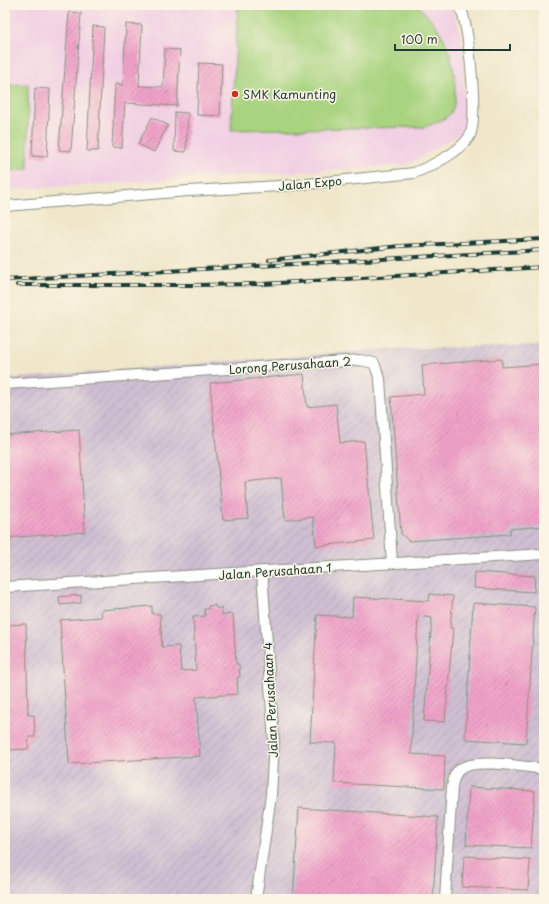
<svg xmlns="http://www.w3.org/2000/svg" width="549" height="904" viewBox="0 0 549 904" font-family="'Playpen Sans',sans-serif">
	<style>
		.built { fill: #f1d0e3 }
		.industrial { fill: url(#industrial-furrows) }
		.pitch { fill: #a8d37f; stroke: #64885a }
		.building { fill: url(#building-hatch) }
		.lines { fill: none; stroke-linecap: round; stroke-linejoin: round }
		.minor-casing { stroke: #889280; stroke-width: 12 }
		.minor { stroke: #fff; stroke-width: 10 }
		.rail-casing { stroke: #1f3d34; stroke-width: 4 }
		.rail { stroke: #fcf5e5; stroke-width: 2.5; stroke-dasharray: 8; stroke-linecap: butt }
		.poi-dot { fill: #c8321e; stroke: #fcf5e5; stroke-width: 1.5 }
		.labels { text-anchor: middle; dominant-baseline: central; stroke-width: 3; stroke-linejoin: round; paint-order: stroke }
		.poi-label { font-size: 12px; fill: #1f3d34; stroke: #fcf5e5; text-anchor: start }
		.street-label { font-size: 12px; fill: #1f3d34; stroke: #fcf5e5 }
	</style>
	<defs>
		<pattern id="industrial-furrows" width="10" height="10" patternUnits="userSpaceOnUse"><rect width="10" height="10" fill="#cebed1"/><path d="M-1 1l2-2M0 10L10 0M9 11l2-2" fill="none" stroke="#b0a4b4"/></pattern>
		<pattern id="building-hatch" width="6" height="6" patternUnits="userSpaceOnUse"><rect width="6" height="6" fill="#f1a3c9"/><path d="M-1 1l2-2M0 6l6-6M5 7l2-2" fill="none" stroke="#c386a4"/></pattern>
	</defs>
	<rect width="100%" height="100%" fill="#fcf5e5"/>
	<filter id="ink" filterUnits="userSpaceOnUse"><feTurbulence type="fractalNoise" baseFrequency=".025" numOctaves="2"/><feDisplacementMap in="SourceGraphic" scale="8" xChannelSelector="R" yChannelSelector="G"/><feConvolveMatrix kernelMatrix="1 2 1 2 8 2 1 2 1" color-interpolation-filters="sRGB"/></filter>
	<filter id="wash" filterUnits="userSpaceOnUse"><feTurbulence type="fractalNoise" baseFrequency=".012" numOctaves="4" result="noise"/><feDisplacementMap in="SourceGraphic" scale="16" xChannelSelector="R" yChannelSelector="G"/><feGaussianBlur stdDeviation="0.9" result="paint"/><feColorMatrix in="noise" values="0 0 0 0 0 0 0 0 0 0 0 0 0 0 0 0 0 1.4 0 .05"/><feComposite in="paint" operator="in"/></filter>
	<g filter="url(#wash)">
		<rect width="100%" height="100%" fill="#f0e7cb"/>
		<!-- built -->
		<polygon class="built" points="5,5 451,5 461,33 464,58 465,131 407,165 5,190"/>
		<!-- industrial -->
		<polygon class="industrial" points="544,345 544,899 5,899 5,379 387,349"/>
		<!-- pitch -->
		<g class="pitch">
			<path d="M 265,5 L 417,5 C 443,29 452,49 455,84 C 455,94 456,106 450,114 C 445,120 432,124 425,127 L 231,130 L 238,6 Z"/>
			<polygon points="28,84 28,169 5,171 5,85"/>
		</g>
		<g id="blocks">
			<!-- building -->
			<g class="building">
				<polygon points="69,12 81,13 71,151 59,150"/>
				<polygon points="126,24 142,25 139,86 163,87 165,49 180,50 177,106 125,103 122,148 112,147 115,84 123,85"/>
				<polygon points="93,26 104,27 98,151 87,151"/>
				<polygon points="199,63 222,64 220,116 197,115"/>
				<polygon points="35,88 50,89 47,157 32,156"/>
				<polygon points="175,112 188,113 186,152 174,151"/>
				<polygon points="152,117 168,125 154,152 138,144"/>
				<polygon points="502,359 502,367 544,364 544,526 510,529 510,534 409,541 401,534 391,397 424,394 422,365"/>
				<polygon points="304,374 307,407 336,404 340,443 364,441 374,540 316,546 313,517 285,520 281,478 245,482 248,518 223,520 210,383"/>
				<polygon points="79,430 85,532 5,538 5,435"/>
				<polygon points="475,572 535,576 534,592 474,588"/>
				<polygon points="430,594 453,596 450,628 453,628 445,722 424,721 432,618 418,616 411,754 445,756 444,789 334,783 336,743 310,742 317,615 352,617 353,597 429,601"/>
				<polygon points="81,595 81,603 60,605 59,597"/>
				<polygon points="473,603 535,607 526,743 465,739"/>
				<polygon points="215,605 216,608 222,608 222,615 233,614 236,664 239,664 240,677 237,678 238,694 196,697 200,756 69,764 60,620 102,617 101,610 152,606 152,614 160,614 162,647 179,646 181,671 196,670 193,617 205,616 204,609 209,609 208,606"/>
				<polygon points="26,624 28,715 34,715 35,737 29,737 28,749 7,750 5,625"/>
				<polygon points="469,787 535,791 531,848 466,845"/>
				<polygon points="299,808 438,817 433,899 293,899"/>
				<polygon points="464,856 530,860 528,890 462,887"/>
			</g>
		</g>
	</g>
	<g filter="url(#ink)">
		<use href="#blocks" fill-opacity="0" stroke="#889280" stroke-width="1"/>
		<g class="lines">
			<!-- minor casing -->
			<g class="minor-casing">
				<g id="minor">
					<path d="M 5,206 L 188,191 L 297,185 L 414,173 C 430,167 460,152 469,137 C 479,122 469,39 464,19 C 463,14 461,10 459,5"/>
					<polyline points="5,384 360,360 374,363 380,379 392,563"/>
					<polyline points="5,587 544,554"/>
					<polyline points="256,899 271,795 274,742 262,572"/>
					<path d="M 445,899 L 452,787 C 453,781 454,774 459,770 C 472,757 526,767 544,769"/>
				</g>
			</g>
			<!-- minor -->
			<use href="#minor" class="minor"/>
			<!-- rail casing -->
			<g class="rail-casing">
				<g id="rail">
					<polyline points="269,260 400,246 544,239"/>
					<polyline points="5,280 544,250"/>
					<polyline points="17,285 194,285 263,284 544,267"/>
				</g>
			</g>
			<!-- rail -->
			<use href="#rail" class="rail"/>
		</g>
	</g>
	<!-- markers -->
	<circle class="poi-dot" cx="235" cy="94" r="4"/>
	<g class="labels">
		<!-- poi labels -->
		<g class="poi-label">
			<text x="243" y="94">SMK Kamunting</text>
		</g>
		<!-- street labels -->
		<g class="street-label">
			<text transform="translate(310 183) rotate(-5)">Jalan Expo</text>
			<text transform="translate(290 365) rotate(-4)">Lorong Perusahaan 2</text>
			<text transform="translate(275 571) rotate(-4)">Jalan Perusahaan 1</text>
			<text transform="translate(270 700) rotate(-93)">Jalan Perusahaan 4</text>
		</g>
	</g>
	<!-- margin -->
	<rect width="549" height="904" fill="none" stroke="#fcf5e5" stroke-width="20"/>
	<!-- scale -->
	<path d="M395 44v6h115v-6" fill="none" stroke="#1f3d34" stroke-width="2"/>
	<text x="401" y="44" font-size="12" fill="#1f3d34" stroke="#fcf5e5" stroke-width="3" paint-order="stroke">100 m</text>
</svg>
